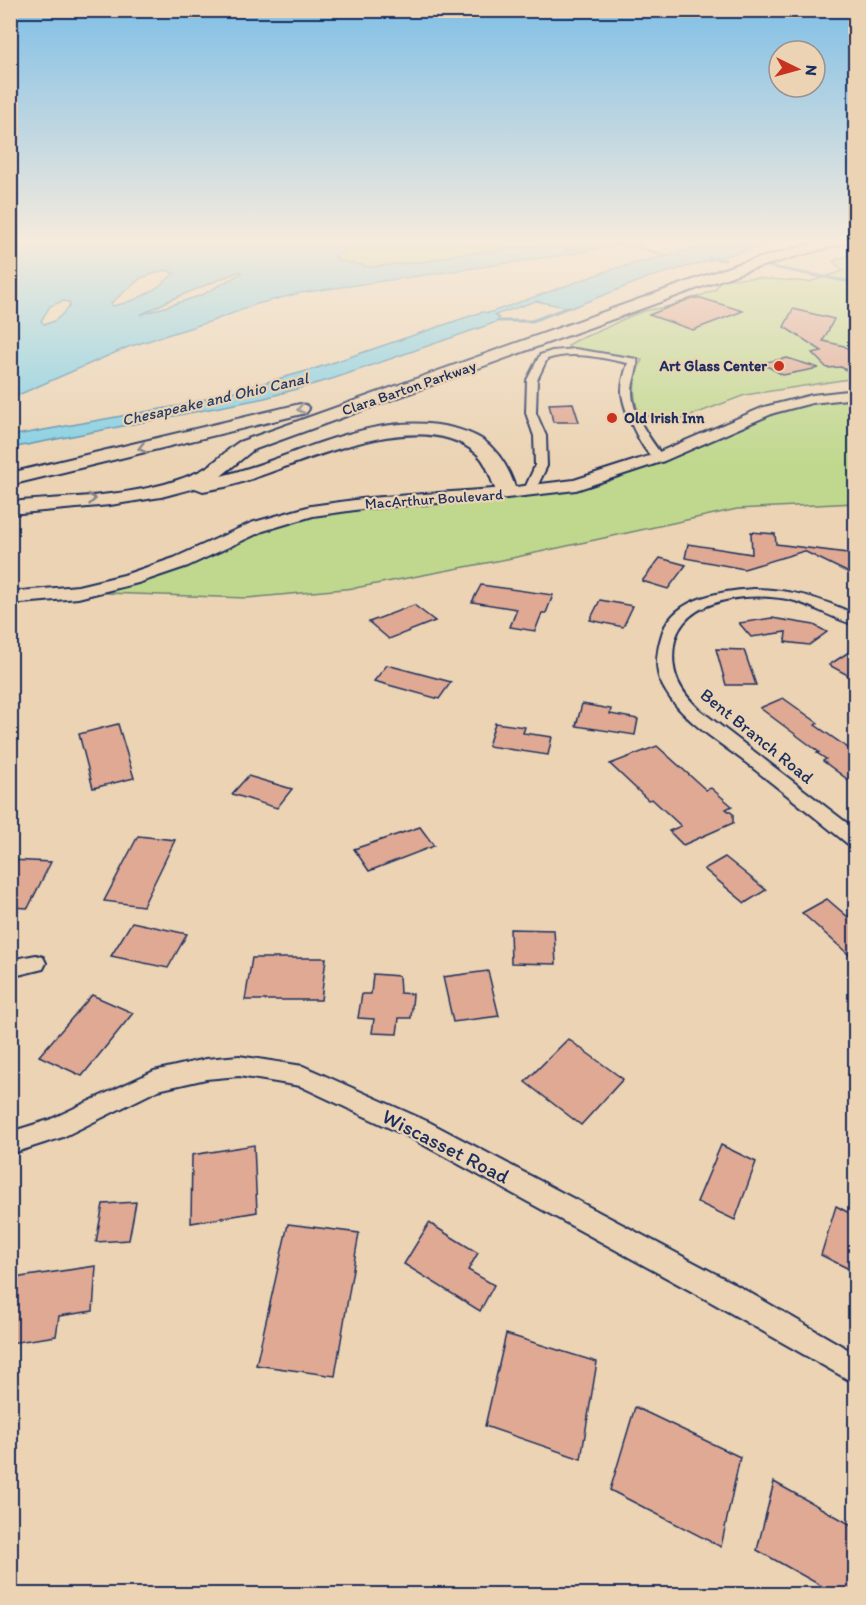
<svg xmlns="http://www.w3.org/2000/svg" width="866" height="1605" viewBox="0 0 866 1605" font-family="Itim,sans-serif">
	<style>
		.green { fill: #c0d88e; stroke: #6e8476; stroke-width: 1.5 }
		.water { fill: #84d0e4; stroke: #5a90ae; stroke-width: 1.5; fill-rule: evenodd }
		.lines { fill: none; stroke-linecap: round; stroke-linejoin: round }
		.stream { stroke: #5a90ae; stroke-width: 3 }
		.building { fill: #dfa994; stroke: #1b2f5e; stroke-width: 1.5 }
		.minor-casing { stroke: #1b2f5e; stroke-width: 4 }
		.secondary-casing { stroke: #1b2f5e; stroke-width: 4 }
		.trunk-casing { stroke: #1b2f5e; stroke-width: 4 }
		.minor { fill: #ebd3b3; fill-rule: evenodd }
		.secondary { fill: #ebd3b3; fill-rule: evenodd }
		.trunk { fill: #ebd3b3; fill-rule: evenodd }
		.oneway { stroke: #838188 }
		.poi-dot { fill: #c8321e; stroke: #ebd3b3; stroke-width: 2 }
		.labels { text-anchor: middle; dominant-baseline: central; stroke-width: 4.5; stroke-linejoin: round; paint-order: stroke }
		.far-poi-label { font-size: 15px; font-weight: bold; fill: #1b2f5e; stroke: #ebd3b3; text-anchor: end }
		.far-street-label { font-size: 15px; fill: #1b2f5e; stroke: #ebd3b3 }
		.far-water-label { font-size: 16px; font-style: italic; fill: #263f6b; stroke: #ebd3b3 }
		.street-label { font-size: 18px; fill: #1b2f5e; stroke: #ebd3b3 }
		.near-street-label { font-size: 21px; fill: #1b2f5e; stroke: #ebd3b3 }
	</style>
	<rect width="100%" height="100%" fill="#ebd3b3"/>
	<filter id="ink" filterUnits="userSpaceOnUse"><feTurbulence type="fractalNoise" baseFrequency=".0167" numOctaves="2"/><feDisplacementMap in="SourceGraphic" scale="12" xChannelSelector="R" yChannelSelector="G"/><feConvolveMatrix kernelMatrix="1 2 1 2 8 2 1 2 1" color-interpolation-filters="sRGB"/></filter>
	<g filter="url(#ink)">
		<!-- green -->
		<g class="green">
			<polygon points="379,239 568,239 529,247 459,254 430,261 370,267 337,260 335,256 353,246"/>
			<polygon points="595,239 644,239 568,252 562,251"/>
			<path d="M 855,253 L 855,378 L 745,395 L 674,422 L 639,414 C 632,394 633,379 642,360 L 570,350 L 568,346 C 575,339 588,336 597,332 C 613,325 632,313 649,310 C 671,307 695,299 716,289 L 720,279 L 756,278 L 809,282 L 843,271 L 833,261 Z"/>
			<polygon points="855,394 855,503 737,509 512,558 355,588 247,598 78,592 311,511 576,485 769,410"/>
		</g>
		<!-- water -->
		<g class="water">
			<path d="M 11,239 L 379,239 L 353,246 L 335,256 L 337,260 L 370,267 L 430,261 L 459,254 L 529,247 L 568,239 L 595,239 L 563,251 L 644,239 L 676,239 L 616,245 L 577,253 L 300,293 L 257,304 L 212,321 L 128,347 L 11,398 ZM 165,270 L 174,273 C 158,290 135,302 112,306 L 111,303 L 141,278 ZM 240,271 L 242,273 L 202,295 L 140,315 L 170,300 ZM 63,301 L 69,302 L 70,306 C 61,314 57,323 44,324 L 41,321 L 50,306 Z"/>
			<polygon points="731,239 787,239 650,277 571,308 536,301 495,315 499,318 498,321 491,324 335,378 265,398 11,448 11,436 183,405 242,389 314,369 482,312 489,313 613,269"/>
		</g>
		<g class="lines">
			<!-- stream -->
			<g class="stream">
				<polyline points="625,244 668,256"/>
				<polyline points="708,258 725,260"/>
				<polyline points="761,265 856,283"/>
				<polyline points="498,321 532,321 569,307"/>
			</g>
		</g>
		<!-- building -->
		<g class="building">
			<polygon points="692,298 701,298 743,311 693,330 649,315"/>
			<polygon points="793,309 834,319 823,341 844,346 855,354 855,375 841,367 827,368 812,353 822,351 784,327"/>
			<polygon points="787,358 819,368 783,375 761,363"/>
			<polygon points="573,403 579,422 553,422 549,404"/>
			<polygon points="751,532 775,534 776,544 855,554 855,576 804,551 744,569 685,558 688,544 752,554"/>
			<polygon points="660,558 686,565 668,589 642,581"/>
			<polygon points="481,585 553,595 546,613 542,613 535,631 510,627 517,609 472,602"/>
			<polygon points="600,600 633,606 623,627 590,620"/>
			<polygon points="414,605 435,621 389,639 369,622"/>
			<polygon points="772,618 814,625 827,632 809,645 785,642 786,632 751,637 739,623"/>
			<polygon points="855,648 855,679 829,665"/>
			<polygon points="716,649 744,650 756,685 726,685"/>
			<polygon points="387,665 451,682 439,699 374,681"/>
			<polygon points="783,698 818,723 815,725 855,753 855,785 823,761 826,759 817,753 819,752 760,708"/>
			<polygon points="582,704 611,709 610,714 638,719 635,735 576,726"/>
			<polygon points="495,723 525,727 523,733 552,737 548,755 488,746"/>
			<polygon points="118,724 134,778 93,788 79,734"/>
			<polygon points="657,746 706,790 711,788 732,806 726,809 733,814 733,823 683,845 669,831 681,826 652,799 648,800 610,764"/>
			<polygon points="248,776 292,789 277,808 232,794"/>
			<polygon points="420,827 434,846 369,871 354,849"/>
			<polygon points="138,836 175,840 143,906 104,901"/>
			<polygon points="725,857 766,890 745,903 704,869"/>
			<polygon points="10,860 51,862 28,908 10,907"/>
			<polygon points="827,899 848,917 855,913 855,960 802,913"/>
			<polygon points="132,922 187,934 168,968 111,956"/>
			<polygon points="510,929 554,930 556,964 511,963"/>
			<polygon points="252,958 326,958 321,1000 245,1000"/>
			<polygon points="488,971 499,1016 453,1022 443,977"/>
			<polygon points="373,974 399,976 400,993 413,994 411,1018 399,1018 397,1034 372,1033 374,1019 358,1018 362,994 371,994"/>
			<polygon points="92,995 133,1013 82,1076 39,1056"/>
			<polygon points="568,1039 623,1079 581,1125 525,1082"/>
			<polygon points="254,1145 257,1212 191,1223 192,1155"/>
			<polygon points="721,1145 756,1162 735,1220 697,1202"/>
			<polygon points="136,1202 129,1240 96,1242 103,1204"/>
			<polygon points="836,1206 855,1216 855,1272 821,1255"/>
			<polygon points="429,1223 478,1253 468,1270 494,1285 480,1311 404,1264"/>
			<polygon points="288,1224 359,1233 335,1376 256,1365"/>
			<polygon points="96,1266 93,1311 59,1316 56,1336 10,1343 10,1303 14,1278"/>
			<polygon points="506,1334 597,1362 581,1459 485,1426"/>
			<polygon points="635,1407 740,1457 721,1547 610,1490"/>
			<polygon points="774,1482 855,1527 855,1594 836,1594 757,1550"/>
		</g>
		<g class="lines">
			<!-- minor casing -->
			<g class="minor-casing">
				<g id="minor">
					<path d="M 575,349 L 637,359 C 639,368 632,380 632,391 C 632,415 650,439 664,458 L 658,461 C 643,456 622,407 622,391 C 622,381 625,372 628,363 C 602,358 573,350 547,359 L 537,380 L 536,413 L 546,436 L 547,466 L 534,493 L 526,493 L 524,490 L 535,466 L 534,436 L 526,413 L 527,380 L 540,355 L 552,351 Z"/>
					<path d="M 754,589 C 791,589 823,599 856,615 L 856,625 C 835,620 816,607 795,601 C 757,591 682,595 674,645 C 670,674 680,691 700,710 L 856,830 L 856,846 L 849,845 C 816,818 782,791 749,765 C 719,741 675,717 660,680 C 654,664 658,646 663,631 C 676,597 723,591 754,589 Z"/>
					<polygon points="36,955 43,957 46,963 43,969 10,977 10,960"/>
					<polygon points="239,1056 303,1066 429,1122 731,1282 856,1354 856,1384 711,1302 411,1138 300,1086 239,1076 206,1079 158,1090 63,1137 10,1154 10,1132 49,1120 154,1071 206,1059"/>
				</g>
			</g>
			<!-- secondary casing -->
			<g class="secondary-casing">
				<polygon id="secondary" points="856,390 856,398 812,403 774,413 664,461 576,490 507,498 369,508 313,516 263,531 188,566 138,583 78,598 10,604 10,592 78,586 124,575 174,558 251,523 311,506 369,498 507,488 574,480 652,455 764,407 812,395"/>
			</g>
			<!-- trunk casing -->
			<g class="trunk-casing">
				<g id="trunk">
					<path d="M 829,239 L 849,239 L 847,242 L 745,271 L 253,450 L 221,476 C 299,457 375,407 457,429 C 470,433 484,438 493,449 C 505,461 512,477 517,493 L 514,497 L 500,497 C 490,483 490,465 476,453 C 415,402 292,470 225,487 L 203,491 L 195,488 L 161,497 L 110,505 L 10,514 L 10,502 C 72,496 141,498 198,472 C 214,465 225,451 239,442 L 735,265 Z"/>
					<polygon points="300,404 306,405 309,409 306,413 10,485 10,473"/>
				</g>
			</g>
			<!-- minor -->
			<use href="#minor" class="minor"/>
			<!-- secondary -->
			<use href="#secondary" class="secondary"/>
			<!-- trunk -->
			<use href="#trunk" class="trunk"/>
		</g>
		<!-- one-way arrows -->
		<defs><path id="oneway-chevron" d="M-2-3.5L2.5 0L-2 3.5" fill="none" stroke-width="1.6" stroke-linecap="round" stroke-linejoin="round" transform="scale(1.5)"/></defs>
		<g class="oneway">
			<use href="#oneway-chevron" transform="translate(301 409) rotate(166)"/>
			<use href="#oneway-chevron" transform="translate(142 448) rotate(166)"/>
			<use href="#oneway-chevron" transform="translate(92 499) rotate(-5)"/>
		</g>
	</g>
	<!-- sky -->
	<linearGradient id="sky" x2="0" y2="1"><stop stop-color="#80bfe6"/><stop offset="0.52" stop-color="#f6ebdd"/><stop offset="1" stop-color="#f6ebdd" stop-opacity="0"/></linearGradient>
	<rect width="866" height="464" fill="url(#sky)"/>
	<!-- markers -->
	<g class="poi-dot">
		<circle cx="779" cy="366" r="6"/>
		<circle cx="612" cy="418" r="6"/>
	</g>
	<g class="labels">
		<!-- far-poi labels -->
		<g class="far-poi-label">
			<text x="767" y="366">Art Glass Center</text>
			<text x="624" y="418" text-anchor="start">Old Irish Inn</text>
		</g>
		<!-- far-street labels -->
		<g class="far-street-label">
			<text transform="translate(409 388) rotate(-19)">Clara Barton Parkway</text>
			<text transform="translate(434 499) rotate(-4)">MacArthur Boulevard</text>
		</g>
		<!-- far-water labels -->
		<g class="far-water-label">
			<text transform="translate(215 399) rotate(-13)">Chesapeake and Ohio Canal</text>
		</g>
		<!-- street labels -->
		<g class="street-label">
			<text transform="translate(757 736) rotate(39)">Bent Branch Road</text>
		</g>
		<!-- near-street labels -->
		<g class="near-street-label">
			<text transform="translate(446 1146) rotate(27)">Wiscasset Road</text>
		</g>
	</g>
	<!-- margin -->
	<rect width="866" height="1605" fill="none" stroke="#ebd3b3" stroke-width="36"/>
	<rect x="18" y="18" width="830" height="1569" fill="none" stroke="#1b2f5e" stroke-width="2" filter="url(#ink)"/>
	<!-- north arrow -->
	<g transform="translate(797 69) rotate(95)"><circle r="28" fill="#ebd3b3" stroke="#989191" stroke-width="1.5"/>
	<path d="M0-4.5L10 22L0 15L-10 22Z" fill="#c8321e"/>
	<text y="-9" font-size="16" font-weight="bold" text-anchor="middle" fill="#1b2f5e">N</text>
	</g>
</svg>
